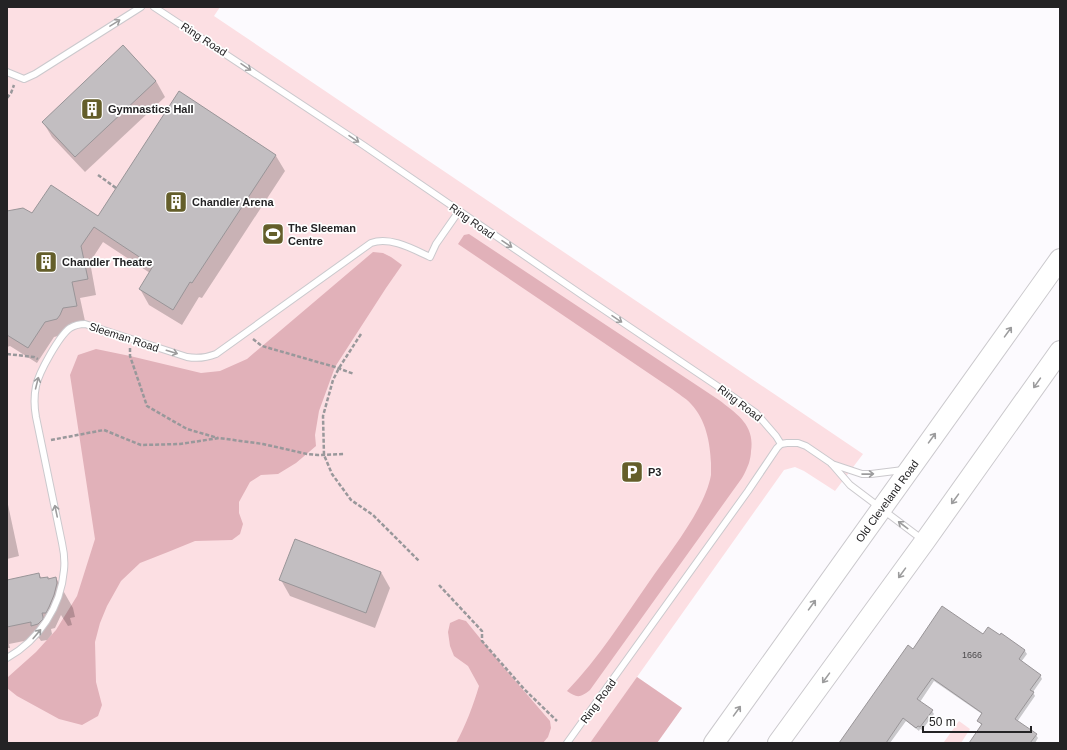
<svg xmlns="http://www.w3.org/2000/svg" width="1067" height="750" viewBox="0 0 1067 750" font-family="Helvetica,sans-serif">
	<style>
		.green { fill: #fcdfe3 }
		.forest { fill: #e1b1b9 }
		.shadow { fill: #0003 }
		.building { fill: #c2bec1; stroke: #999598 }
		.lines { fill: none; stroke-linecap: round; stroke-linejoin: round }
		.service-casing { stroke: #cbc9cd; stroke-width: 8 }
		.trunk-casing { stroke: #cbc9cd; stroke-width: 22 }
		.path { stroke: #99989b; stroke-width: 2.5; stroke-dasharray: 4 2; stroke-linecap: butt }
		.service { stroke: #fff; stroke-width: 6 }
		.trunk { stroke: #fff; stroke-width: 20 }
		.oneway { stroke: #9c9c9d }
		.labels { text-anchor: middle; dominant-baseline: central; stroke-width: 3.5; stroke-linejoin: round; paint-order: stroke }
		.number-label { font-size: 9px; fill: #4c4a4c }
		.street-label { font-size: 11px; fill: #242325; stroke: #fff }
		.poi-label { font-size: 11px; font-weight: bold; fill: #242325; stroke: #fff; text-anchor: start }
	</style>
	<rect width="100%" height="100%" fill="#fcfafe"/>
	<!-- green -->
	<g class="green">
		<polygon points="7,7 220,7 214,16 863,454 835,491 804,471 795,467 784,470 637,677 682,708 657,743 7,743"/>
		<polygon points="959,721 970,729 961,743 945,743 944,742"/>
	</g>
	<!-- forest -->
	<g class="forest">
		<path d="M 469,234 L 719,400 C 737,414 755,425 751,451 C 751,455 750,459 749,463 C 747,468 745,473 742,478 L 590,690 C 580,698 577,698 567,691 C 599,658 623,619 649,582 C 669,553 705,509 711,475 C 711,471 711,467 711,463 C 710,442 706,420 691,404 C 686,398 678,394 672,389 L 458,244 L 464,235 Z"/>
		<polygon points="373,252 383,253 391,257 402,265 386,288 335,367 319,411 315,435 316,446 296,463 278,474 261,475 250,482 239,502 239,513 243,524 240,534 232,540 195,541 168,552 140,563 121,581 107,606 100,623 95,642 96,682 102,705 98,716 82,725 59,719 17,696 7,688 8,677 36,652 56,630 77,596 95,539 70,375 78,355 96,349 130,356 201,373 220,371 247,359"/>
		<path d="M 459,619 L 466,621 L 505,669 L 550,721 L 551,728 L 548,737 L 543,743 L 456,743 C 466,725 473,706 479,686 L 468,666 L 454,656 L 450,646 L 448,632 L 450,623 Z"/>
		<polygon points="637,677 682,708 657,743 590,743"/>
	</g>
	<!-- shadow -->
	<g class="shadow">
		<polygon points="123,47 156,81 165,97 85,172 52,137 43,122"/>
		<polygon points="276,156 285,171 202,298 199,297 182,325 149,305 140,289 150,273 103,242 90,262 96,295 80,298 85,321 66,334 54,337 37,363 10,346 7,347 7,212 33,215 98,217"/>
		<polygon points="7,500 19,556 7,559"/>
		<polygon points="381,572 390,588 375,628 290,596 281,580"/>
		<polygon points="39,574 42,579 47,578 49,580 56,578 73,608 75,617 70,618 72,625 68,626 61,615 55,628 51,629 52,634 47,640 41,641 39,638 9,644 10,648 7,648 7,581"/>
		<polygon points="1001,634 1025,651 1027,654 1021,662 1040,675 1042,679 1033,692 1035,696 1017,722 1036,735 1038,738 1035,743 970,743 982,726 978,721 982,714 934,681 920,702 932,711 934,714 922,730 920,729 919,731 906,721 890,743 840,743 913,650 983,636 1000,636"/>
	</g>
	<!-- building -->
	<g class="building">
		<polygon points="123,45 156,81 75,157 42,122"/>
		<polygon points="179,91 276,155 192,283 190,282 173,310 139,289 153,266 94,227 81,246 88,279 72,282 77,306 63,308 60,315 57,319 45,322 28,348 7,335 7,211 23,208 32,213 51,185 98,216"/>
		<polygon points="295,539 381,572 366,613 279,580"/>
		<polygon points="39,573 40,578 48,577 48,579 56,577 57,583 54,595 49,607 46,613 42,613 43,617 43,619 38,624 31,626 31,622 7,627 7,580"/>
		<polygon points="942,606 983,634 988,627 1000,635 1001,633 1025,650 1019,659 1041,675 1030,690 1034,692 1015,719 1037,734 1030,743 969,743 982,724 977,721 982,713 932,678 917,699 933,710 920,727 918,726 916,728 903,718 886,743 839,743 908,645 913,649"/>
	</g>
	<g class="lines">
		<!-- service casing -->
		<g class="service-casing">
			<g id="service">
				<polyline points="154,7 363,145 585,297 732,396 756,413 776,436 781,444"/>
				<polyline points="7,72 24,79 35,74 141,7"/>
				<polyline points="832,464 862,474 871,474 903,470"/>
				<path d="M 7,658 C 39,640 61,607 64,570 C 65,561 64,552 62,543 L 36,417 C 34,406 34,396 36,386 C 39,372 59,336 70,328 C 75,325 79,324 85,324 L 187,357 C 198,359 206,358 216,354 L 371,243 C 390,236 413,249 430,257 L 436,244 L 459,211"/>
				<polyline points="567,743 748,491 777,448 781,444 787,443 798,443 806,446 831,463 850,485 923,540"/>
			</g>
		</g>
		<!-- trunk casing -->
		<g class="trunk-casing">
			<g id="trunk">
				<polyline points="714,743 1060,259"/>
				<polyline points="778,743 925,541 1060,351"/>
			</g>
		</g>
		<!-- path -->
		<g class="path">
			<polyline points="7,98 11,93 14,85"/>
			<polyline points="98,175 116,188"/>
			<polyline points="361,334 339,368 333,380 323,416 324,455 332,474 351,500 373,515 419,561"/>
			<polyline points="253,339 262,346 335,367 354,374"/>
			<polyline points="130,348 130,356 147,406 187,429 218,438"/>
			<polyline points="7,354 34,357 38,359"/>
			<polyline points="51,440 104,430 141,445 180,444 219,438 263,444 307,454 318,455 344,454"/>
			<polyline points="439,585 482,631 482,641 524,689 557,721"/>
		</g>
		<!-- service -->
		<use href="#service" class="service"/>
		<!-- trunk -->
		<use href="#trunk" class="trunk"/>
	</g>
	<!-- one-way arrows -->
	<defs><path id="oneway-shaft" d="M-6 0H5M1.5-3L5.5 0L1.5 3" fill="none" stroke-width="1.6" stroke-linecap="round" stroke-linejoin="round"/></defs>
	<g class="oneway">
		<use href="#oneway-shaft" transform="translate(115 23) rotate(-32)"/>
		<use href="#oneway-shaft" transform="translate(246 67) rotate(34)"/>
		<use href="#oneway-shaft" transform="translate(354 139) rotate(34)"/>
		<use href="#oneway-shaft" transform="translate(507 244) rotate(34)"/>
		<use href="#oneway-shaft" transform="translate(617 319) rotate(34)"/>
		<use href="#oneway-shaft" transform="translate(1008 332) rotate(-54)"/>
		<use href="#oneway-shaft" transform="translate(172 352) rotate(17)"/>
		<use href="#oneway-shaft" transform="translate(37 383) rotate(-76)"/>
		<use href="#oneway-shaft" transform="translate(1037 383) rotate(125)"/>
		<use href="#oneway-shaft" transform="translate(932 438) rotate(-54)"/>
		<use href="#oneway-shaft" transform="translate(868 474) rotate(-1)"/>
		<use href="#oneway-shaft" transform="translate(955 499) rotate(126)"/>
		<use href="#oneway-shaft" transform="translate(56 511) rotate(-102)"/>
		<use href="#oneway-shaft" transform="translate(903 525) rotate(-143)"/>
		<use href="#oneway-shaft" transform="translate(902 573) rotate(126)"/>
		<use href="#oneway-shaft" transform="translate(812 605) rotate(-54)"/>
		<use href="#oneway-shaft" transform="translate(37 634) rotate(-50)"/>
		<use href="#oneway-shaft" transform="translate(826 678) rotate(126)"/>
		<use href="#oneway-shaft" transform="translate(737 711) rotate(-54)"/>
	</g>
	<!-- icons -->
	<defs>
		<g id="building-square" transform="scale(1.15)"><rect x="-9" y="-9" width="18" height="18" rx="4" fill="#645e2a" stroke="#fff"/><path d="M-4-6H4V6H1V3H-1V6H-4ZM-2.5-4.3h1.7v1.8h-1.7ZM.8-4.3h1.7v1.8H.8ZM-2.5-1h1.7V.8h-1.7ZM.8-1h1.7V.8H.8Z" fill="#fff"/></g>
		<g id="stadium-square" transform="scale(1.15)"><rect x="-9" y="-9" width="18" height="18" rx="4" fill="#645e2a" stroke="#fff"/><path d="M0-5a6.5 5 0 1 0 0 10a6.5 5 0 1 0 0-10ZM-3.5-1.8h7v3.6h-7Z" fill="#fff"/></g>
		<g id="parking-square" transform="scale(1.15)"><rect x="-9" y="-9" width="18" height="18" rx="4" fill="#645e2a" stroke="#fff"/><path d="M-3.5-5.5H1a3.5 3.5 0 0 1 0 7H-1V5.5H-3.5ZM-1-3.4V-.6H.8a1.4 1.4 0 0 0 0-2.8Z" fill="#fff"/></g>
	</defs>
	<g fill-rule="evenodd">
		<use href="#building-square" x="92" y="109"/>
		<use href="#building-square" x="176" y="202"/>
		<use href="#stadium-square" x="273" y="234"/>
		<use href="#building-square" x="46" y="262"/>
		<use href="#parking-square" x="632" y="472"/>
	</g>
	<g class="labels">
		<!-- number labels -->
		<g class="number-label">
			<text x="972" y="655">1666</text>
		</g>
		<!-- street labels -->
		<g class="street-label">
			<text transform="translate(204 39) rotate(33)">Ring Road</text>
			<text transform="translate(472 221) rotate(35)">Ring Road</text>
			<text transform="translate(124 337) rotate(18)">Sleeman Road</text>
			<text transform="translate(740 403) rotate(37)">Ring Road</text>
			<text transform="translate(887 501) rotate(-54)">Old Cleveland Road</text>
			<text transform="translate(598 701) rotate(-54)">Ring Road</text>
		</g>
		<!-- poi labels -->
		<g class="poi-label">
			<text x="108" y="109">Gymnastics Hall</text>
			<text x="192" y="202">Chandler Arena</text>
			<text x="288" y="228">The Sleeman<tspan x="288" dy="13">Centre</tspan></text>
			<text x="62" y="262">Chandler Theatre</text>
			<text x="648" y="472">P3</text>
		</g>
	</g>
	<!-- border -->
	<rect width="1067" height="750" fill="none" stroke="#242325" stroke-width="16"/>
	<!-- scale -->
	<path d="M923 726v6h108v-6" fill="none" stroke="#242325" stroke-width="2"/>
	<text x="929" y="726" font-size="12" fill="#242325" stroke="#ffffff" stroke-width="3" paint-order="stroke">50 m</text>
</svg>
